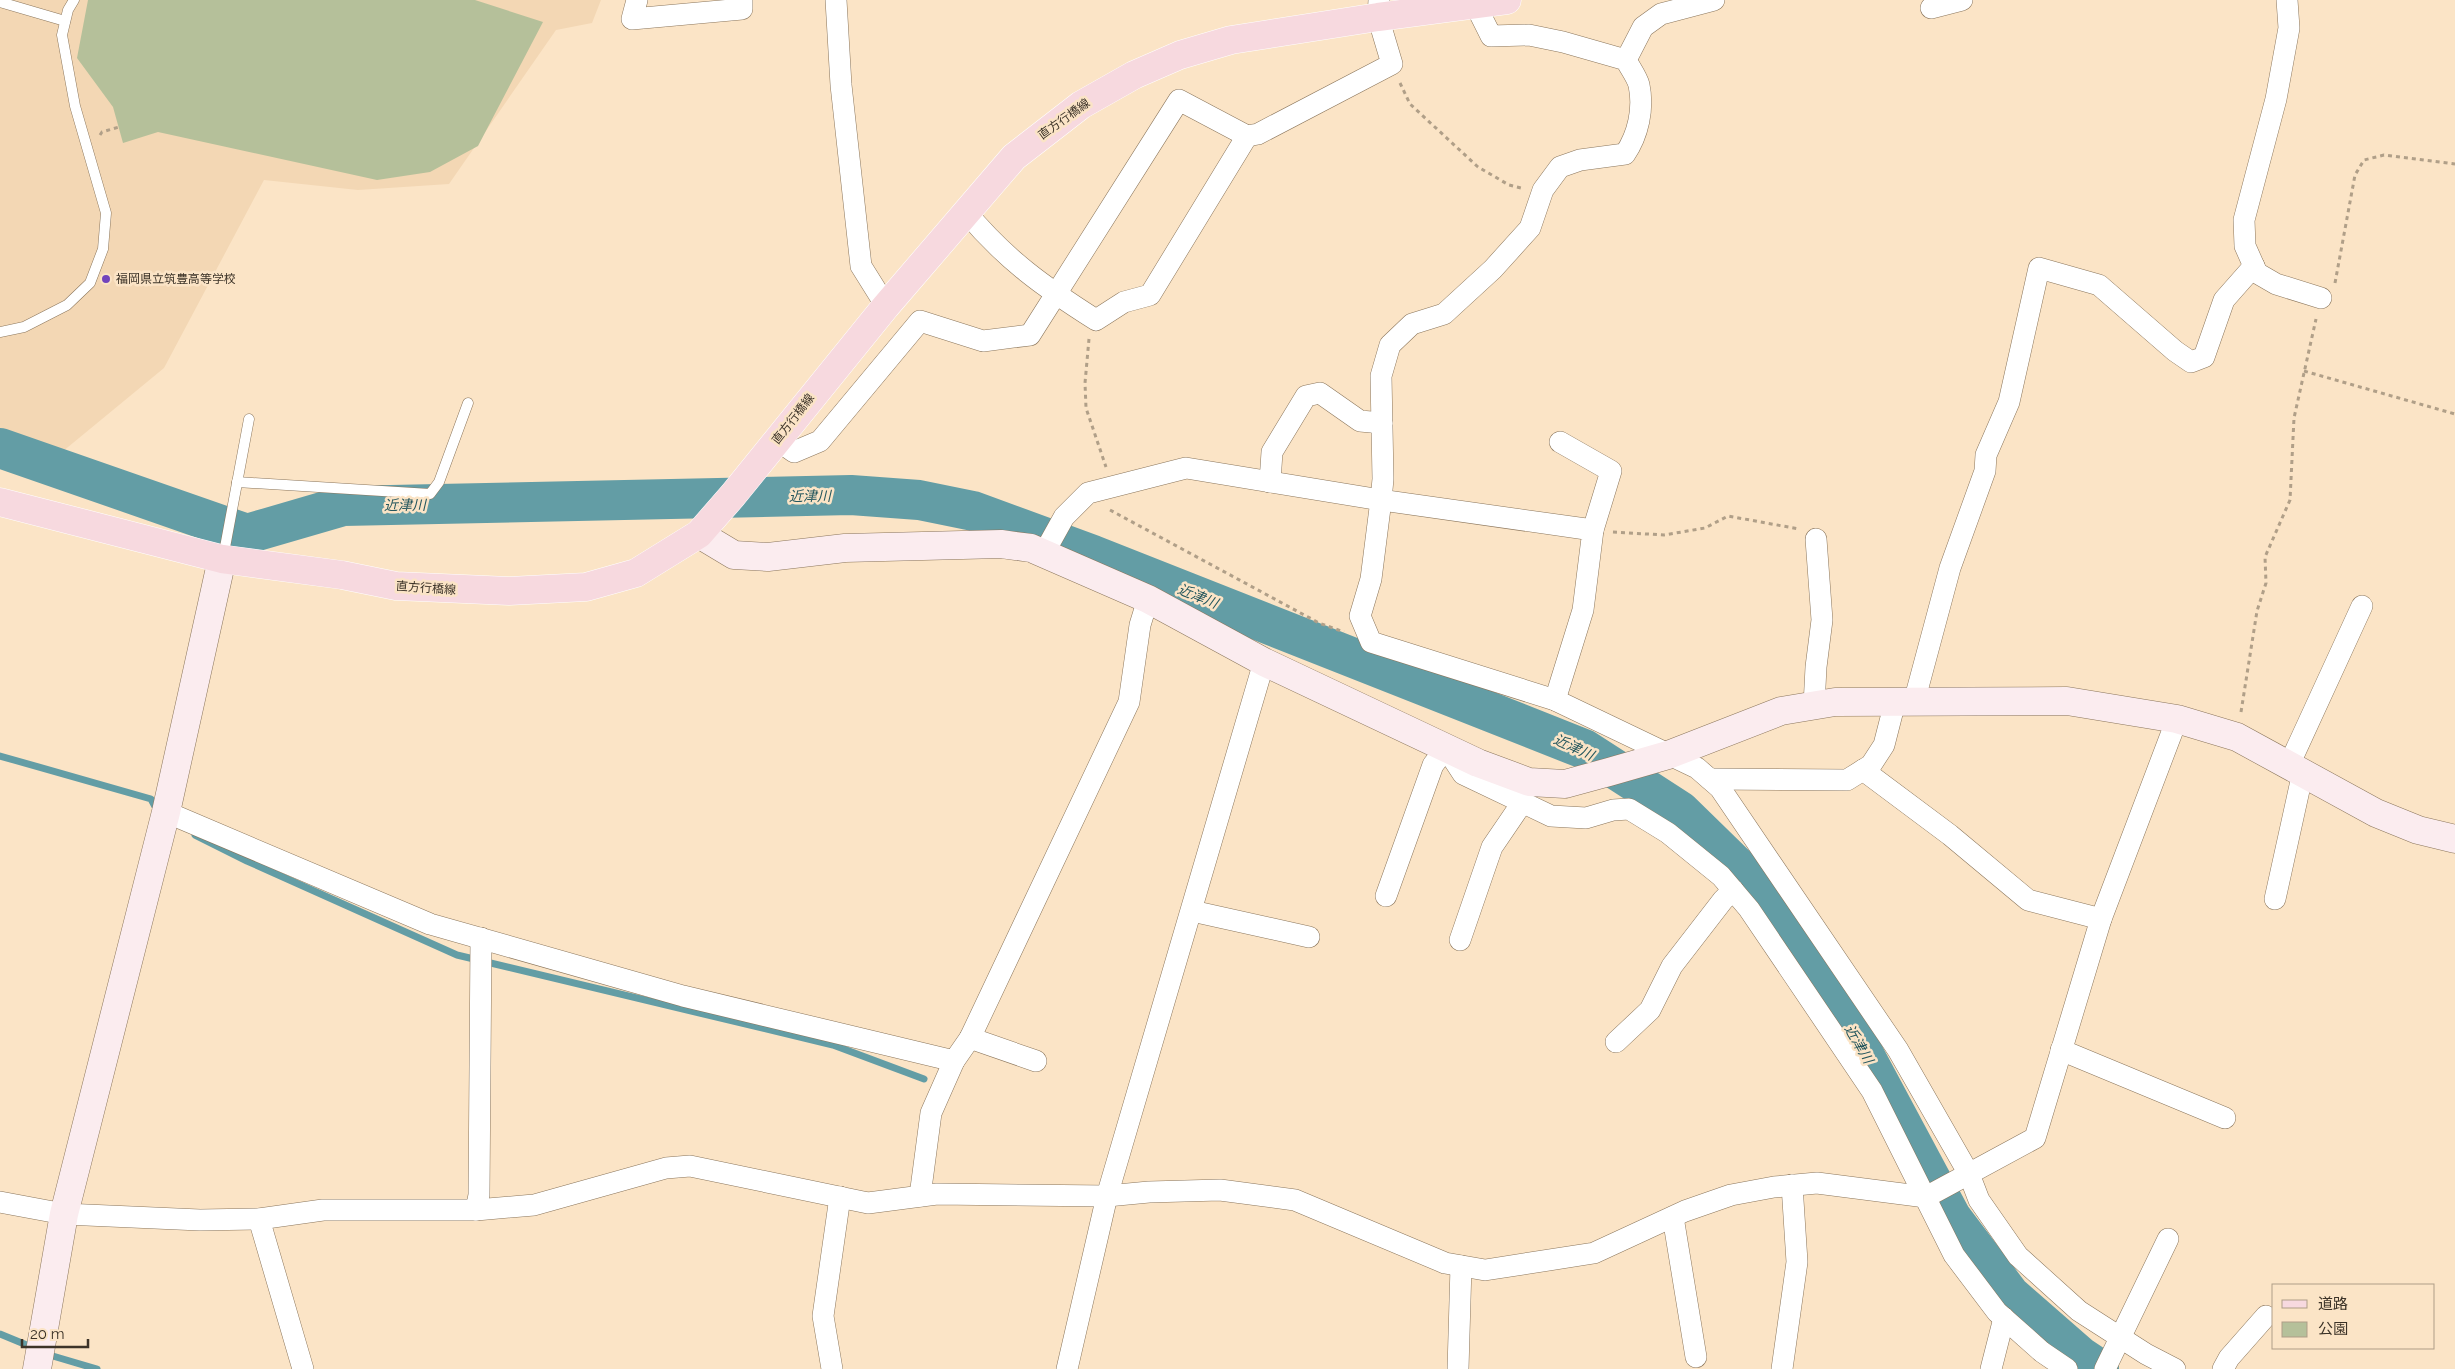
<svg xmlns="http://www.w3.org/2000/svg" width="2455" height="1369" viewBox="0 0 2455 1369" font-family="Raleway,'Noto Sans JP',sans-serif">
	<style>
		.built { fill: #f3d7b4 }
		.green { fill: #b5c09a }
		.lines { fill: none; stroke-linecap: round; stroke-linejoin: round }
		.stream { stroke: #639da5; stroke-width: 7 }
		.river { stroke: #639da5; stroke-width: 40 }
		.lane-casing { stroke: #8b765c; stroke-width: 11 }
		.street-casing { stroke: #8b765c; stroke-width: 22 }
		.secondary-casing { stroke: #8b765c; stroke-width: 29 }
		.primary-casing { stroke: #fff; stroke-width: 29 }
		.path { stroke: #b09f88; stroke-width: 3; stroke-dasharray: 4 4; stroke-linecap: butt }
		.lane { stroke: #fff; stroke-width: 10 }
		.street { stroke: #fff; stroke-width: 21 }
		.secondary { stroke: #fbecef; stroke-width: 28 }
		.primary { stroke: #f7d9df; stroke-width: 28 }
		.poi-dot { fill: #7244bc; stroke: #fbe4c6; stroke-width: 2 }
		.labels { text-anchor: middle; dominant-baseline: central; stroke-width: 5; stroke-linejoin: round; paint-order: stroke }
		.street-label { font-size: 12px; fill: #3c3328; stroke: #fbe4c6 }
		.poi-label { font-size: 12px; fill: #3c3328; stroke: #fbe4c6; text-anchor: start }
		.water-label { font-size: 14px; font-style: italic; fill: #23565d; stroke: #fbe4c6 }
	</style>
	<rect width="100%" height="100%" fill="#fbe4c6"/>
	<!-- built -->
	<polygon class="built" points="0,0 601,0 592,23 556,30 449,184 358,190 264,180 164,368 62,452 0,434"/>
	<!-- green -->
	<polygon class="green" points="88,0 475,0 543,22 478,146 430,172 377,180 158,132 123,143 113,107 77,58"/>
	<g class="lines">
		<!-- stream -->
		<g class="stream">
			<polyline points="0,756 151,799 158,812"/>
			<polyline points="195,835 247,861 457,955 833,1045 924,1079"/>
			<polyline points="0,1334 34,1348"/>
			<polyline points="46,1354 97,1369"/>
		</g>
		<!-- river -->
		<polyline class="river" points="0,448 247,534 343,506 851,495 919,500 973,511 1093,555 1584,749 1680,811 1763,892 1852,1032 1951,1217 2010,1295 2081,1357 2099,1369"/>
		<!-- lane casing -->
		<g class="lane-casing">
			<g id="lane">
				<polyline points="0,2 65,21"/>
				<polyline points="0,332 24,327 67,305 90,283 103,249 106,213 75,106 62,35 68,10 74,0"/>
				<polyline points="237,482 430,494 439,482 468,403"/>
				<polyline points="223,558 249,419"/>
			</g>
		</g>
		<!-- street casing -->
		<g class="street-casing">
			<g id="street">
				<polyline points="637,0 632,19 742,9 742,0"/>
				<polyline points="836,0 841,85 861,266 886,306"/>
				<path d="M 1473,0 L 1491,36 L 1529,35 L 1563,42 L 1626,60 C 1630,68 1637,77 1639,85 C 1644,109 1638,135 1625,154 L 1580,160 L 1560,167 L 1543,190 L 1530,228 L 1493,269 L 1444,314 L 1412,324 L 1390,345 L 1381,376 L 1383,479 L 1381,500 L 1371,579 L 1360,616 L 1371,642 L 1555,700 L 1697,768 L 1720,788 L 1898,1050 L 1969,1174 L 1979,1200 L 2018,1256 L 2079,1311 L 2146,1354 L 2175,1369"/>
				<polyline points="2287,0 2289,28 2276,99 2244,220 2245,246 2257,273 2276,284 2321,298"/>
				<polyline points="1931,8 1962,0"/>
				<polyline points="1626,60 1643,27 1661,14 1714,0"/>
				<path d="M 966,212 C 1006,260 1044,287 1096,320 L 1124,302 L 1150,295 L 1247,136"/>
				<polyline points="777,440 794,452 820,441 920,321 983,341 1030,335 1179,100 1247,136 1258,134 1392,64 1378,17 1379,0"/>
				<polyline points="1560,442 1611,471 1593,530"/>
				<polyline points="1270,482 1272,452 1306,396 1320,393 1360,421 1382,423"/>
				<polyline points="1044,553 1064,517 1088,493 1186,468 1381,500 1593,530 1583,610 1555,700"/>
				<polyline points="1914,702 1950,568 1985,471 1986,455 2009,402 2039,268 2099,285 2175,351 2191,362 2204,357 2224,300 2254,266"/>
				<polyline points="1814,706 1816,667 1822,620 1816,539"/>
				<polyline points="2289,765 2362,606"/>
				<polyline points="1863,770 1950,835 2028,900 2101,919"/>
				<polyline points="1710,779 1847,780 1871,765 1884,745 1895,702"/>
				<polyline points="166,812 430,924 683,996 954,1061 970,1038 1129,702 1140,625 1148,599"/>
				<polyline points="1386,896 1433,765 1446,748 1463,774 1551,816 1586,818 1613,810 1629,809 1668,833 1721,876 1749,909 1872,1091 1954,1255 1997,1312 2042,1352 2067,1369"/>
				<polyline points="2275,899 2303,772"/>
				<polyline points="1192,911 1309,937"/>
				<polyline points="1460,940 1492,847 1522,803"/>
				<polyline points="970,1038 1036,1061"/>
				<polyline points="1616,1042 1650,1010 1672,966 1723,900 1733,890"/>
				<polyline points="2061,1050 2225,1118"/>
				<polyline points="920,1196 931,1113 954,1061"/>
				<polyline points="0,1202 64,1214 200,1220 259,1219 323,1210 476,1210 534,1205 666,1168 690,1166 868,1203 937,1194 1107,1196 1149,1192 1220,1190 1295,1200 1445,1263 1485,1270 1594,1253 1685,1211 1731,1195 1774,1187 1817,1183 1926,1197 2035,1138 2101,919 2177,719"/>
				<polyline points="476,1210 479,1195 481,938"/>
				<polyline points="1673,1217 1696,1357"/>
				<polyline points="259,1219 303,1369"/>
				<polyline points="832,1369 823,1316 840,1197"/>
				<polyline points="1067,1369 1107,1196 1264,662"/>
				<polyline points="1458,1369 1461,1266"/>
				<polyline points="1782,1369 1797,1262 1792,1185"/>
				<polyline points="1991,1369 2004,1318"/>
				<polyline points="2105,1369 2168,1239"/>
				<polyline points="2223,1369 2229,1358 2266,1316"/>
			</g>
		</g>
		<!-- secondary casing -->
		<g class="secondary-casing">
			<g id="secondary">
				<polyline points="699,534 734,555 768,557 845,548 1001,544 1031,548 1148,599 1264,662 1478,763 1529,782 1565,784 1609,772 1668,755 1781,711 1835,702 2067,701 2177,719 2237,737 2376,813 2418,830 2455,839"/>
				<polyline points="37,1369 64,1214 166,812 222,559"/>
			</g>
		</g>
		<!-- primary casing -->
		<g class="primary-casing">
			<polyline id="primary" points="0,502 222,559 342,575 396,586 509,591 586,587 636,573 699,534 733,495 886,306 1014,157 1081,105 1134,75 1180,55 1231,40 1378,17 1507,0"/>
		</g>
		<!-- path -->
		<g class="path">
			<polyline points="1400,83 1410,104 1478,167 1509,185 1521,188"/>
			<polyline points="100,135 102,132 119,127"/>
			<polyline points="2335,283 2355,175 2364,160 2384,155 2455,164"/>
			<polyline points="1089,339 1085,383 1086,408 1106,467"/>
			<polyline points="2304,371 2455,414"/>
			<polyline points="1110,510 1319,623 1344,632"/>
			<polyline points="1613,532 1664,535 1705,528 1728,516 1799,529"/>
			<polyline points="2241,712 2257,611 2266,583 2265,557 2290,500 2294,418 2316,319"/>
		</g>
		<!-- lane -->
		<use href="#lane" class="lane"/>
		<!-- street -->
		<use href="#street" class="street"/>
		<!-- secondary -->
		<use href="#secondary" class="secondary"/>
		<!-- primary -->
		<use href="#primary" class="primary"/>
	</g>
	<!-- markers -->
	<circle class="poi-dot" cx="106" cy="279" r="5"/>
	<g class="labels">
		<!-- street labels -->
		<g class="street-label">
			<text transform="translate(1064 119) rotate(-36)">直方行橋線</text>
			<text transform="translate(793 419) rotate(-52)">直方行橋線</text>
			<text transform="translate(426 588) rotate(4)">直方行橋線</text>
		</g>
		<!-- poi labels -->
		<g class="poi-label">
			<text x="116" y="279">福岡県立筑豊高等学校</text>
		</g>
		<!-- water labels -->
		<g class="water-label">
			<text transform="translate(810 496) rotate(-1)">近津川</text>
			<text transform="translate(405 505) rotate(-1)">近津川</text>
			<text transform="translate(1198 596) rotate(22)">近津川</text>
			<text transform="translate(1574 747) rotate(25)">近津川</text>
			<text transform="translate(1859 1044) rotate(60)">近津川</text>
		</g>
	</g>
	<!-- legend -->
	<rect x="2272" y="1284" width="162" height="65" fill="#fbe4c6" stroke="#af9d87"/>
	<rect x="2282" y="1300" width="25" height="8" fill="#f7d9df" stroke="#af9d87"/>
	<text x="2318" y="1309" font-size="15" fill="#3c3328">道路</text>
	<rect x="2282" y="1322" width="25" height="15" fill="#b5c09a" stroke="#af9d87"/>
	<text x="2318" y="1334" font-size="15" fill="#3c3328">公園</text>
	<!-- scale -->
	<path d="M22 1339v8h66v-8" fill="none" stroke="#3c3328" stroke-width="2.5"/>
	<text x="30" y="1339" font-size="15" fill="#3c3328" stroke="#fbe4c6" stroke-width="4" paint-order="stroke">20 m</text>
</svg>
